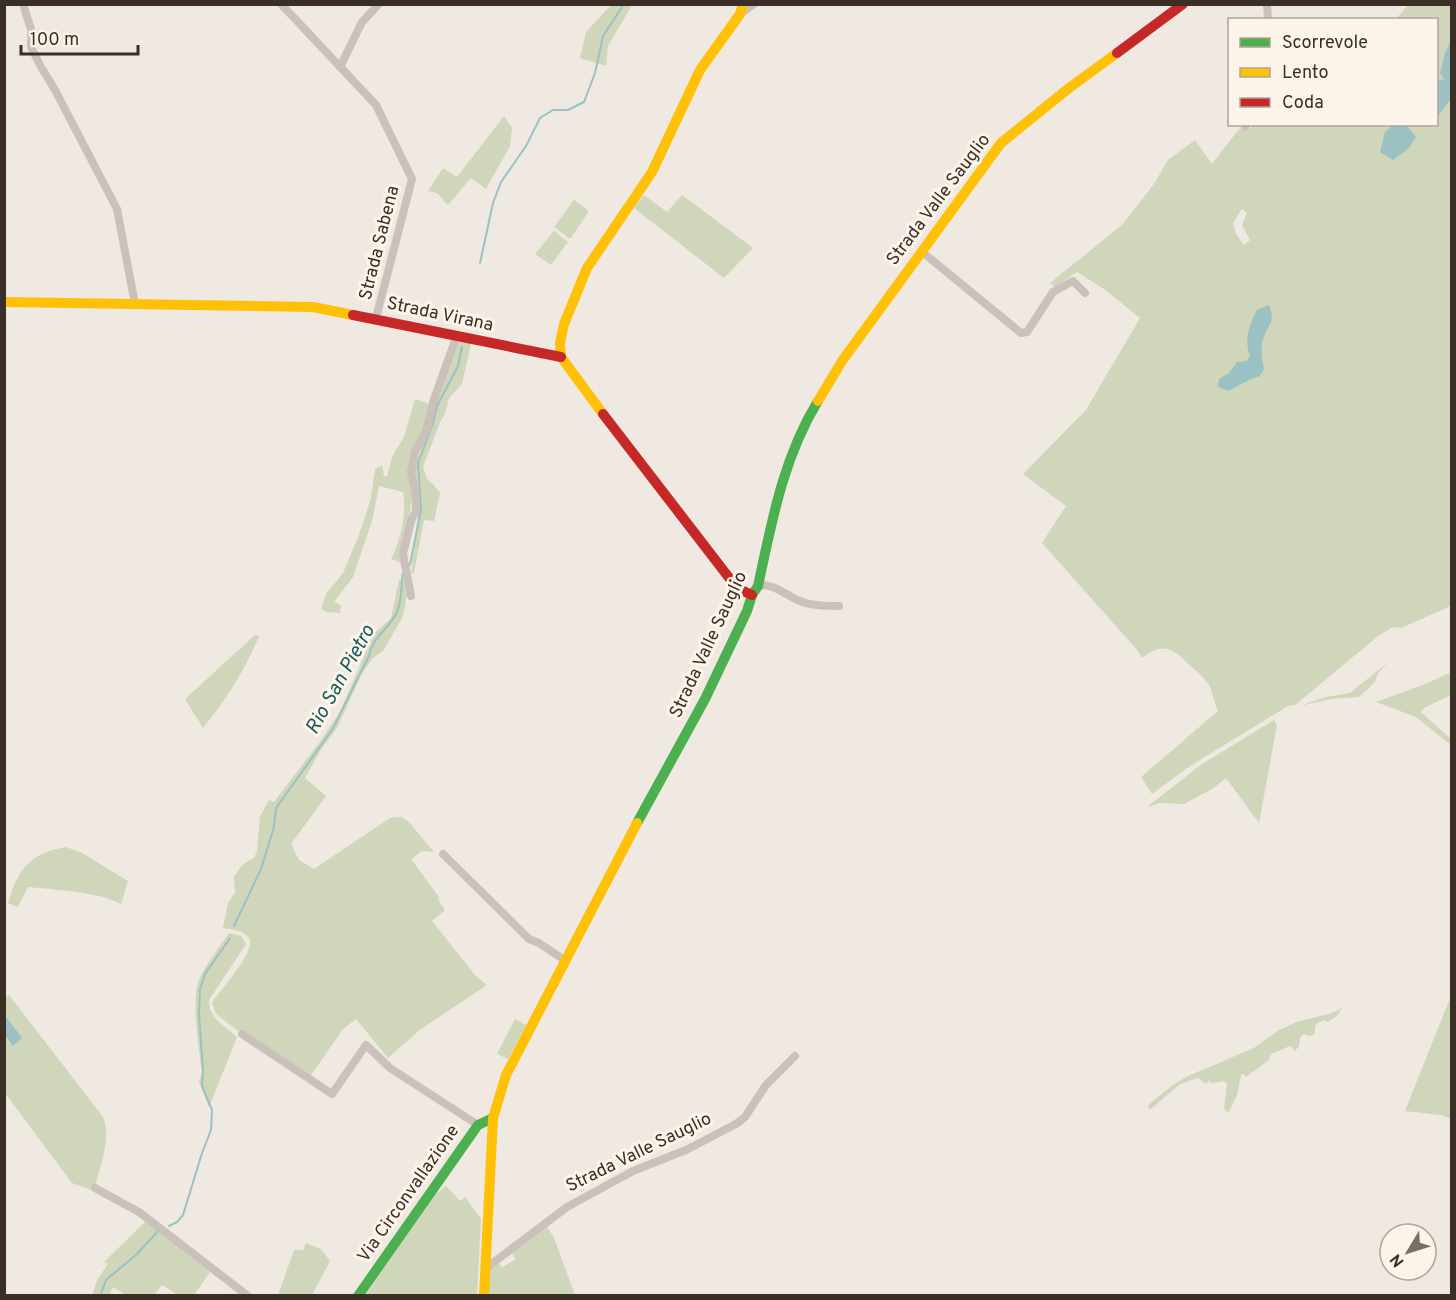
<svg xmlns="http://www.w3.org/2000/svg" width="1456" height="1300" viewBox="0 0 1456 1300" font-family="Overpass,sans-serif">
	<style>
		.green { fill: #cfd6b9; fill-rule: evenodd }
		.water { fill: #9bc1c2 }
		.lines { fill: none; stroke-linecap: round; stroke-linejoin: round }
		.stream { stroke: #9bc1c2; stroke-width: 2 }
		.street { stroke: #c9c1ba; stroke-width: 8 }
		.fast { stroke: #4caf50; stroke-width: 10 }
		.slow { stroke: #ffc107; stroke-width: 10 }
		.jam { stroke: #c62828; stroke-width: 10 }
		.labels { text-anchor: middle; dominant-baseline: central; stroke-width: 6; stroke-linejoin: round; paint-order: stroke }
		.street-label { font-size: 18px; fill: #3a2e27; stroke: #fcf4e8 }
		.water-label { font-size: 20px; font-style: italic; fill: #185960; stroke: #fcf4e8 }
	</style>
	<rect width="100%" height="100%" fill="#efe9e1"/>
	<!-- green -->
	<g class="green">
		<polygon points="612,4 632,5 608,46 606,66 580,58 586,32"/>
		<path d="M 1408,5 L 1451,5 L 1451,606 L 1401,628 L 1393,627 L 1378,636 L 1295,705 L 1288,706 L 1190,766 L 1152,794 L 1141,777 L 1218,711 C 1214,703 1213,692 1209,685 C 1205,678 1198,673 1193,668 C 1174,650 1165,640 1142,658 L 1138,651 L 1042,543 L 1066,506 L 1023,474 L 1086,410 L 1140,318 L 1104,289 L 1077,272 L 1055,287 L 1050,283 L 1122,225 L 1154,184 L 1168,160 L 1195,140 L 1212,164 L 1239,129 L 1251,128 L 1253,125 L 1436,124 L 1436,20 L 1396,19 ZM 1242,209 L 1247,213 L 1242,225 L 1250,240 L 1244,245 L 1236,234 L 1233,223 Z"/>
		<polygon points="504,116 512,128 510,146 486,189 471,178 448,205 437,193 428,191 443,168 457,177"/>
		<polygon points="644,195 667,212 682,195 753,248 724,278 634,208"/>
		<polygon points="574,200 589,211 570,239 554,227"/>
		<polygon points="554,231 568,242 551,265 535,254"/>
		<polygon points="460,341 471,343 462,384 449,398 445,414 440,422 423,467 427,479 433,484 440,493 434,521 424,520 414,573 411,573 418,522 419,493 414,475 419,453 428,433 435,406 456,346"/>
		<path d="M 415,399 L 429,404 L 428,420 L 414,449 L 413,492 L 402,563 L 391,559 C 401,539 407,514 403,492 L 379,486 L 372,521 L 353,577 L 334,602 L 341,605 L 340,613 L 327,612 L 321,609 L 326,594 L 343,573 L 359,535 L 371,498 L 375,469 L 382,465 L 384,476 L 387,476 L 393,455 L 404,437 Z"/>
		<path d="M 399,580 L 404,581 L 407,594 L 403,616 L 384,650 L 372,659 L 362,673 L 337,728 L 322,748 L 305,778 L 326,796 L 291,844 L 299,860 L 314,869 L 390,818 L 402,817 L 408,821 L 434,852 L 422,851 L 411,859 L 439,897 L 438,899 L 445,910 L 432,921 L 475,975 L 487,985 L 421,1029 L 388,1058 L 356,1019 L 343,1029 L 309,1078 L 242,1034 L 216,1014 L 212,1003 C 219,991 257,951 249,938 C 244,930 231,929 223,928 L 228,903 L 235,893 L 234,877 L 242,865 L 254,858 L 257,851 L 260,817 L 269,800 L 274,802 L 319,743 L 340,712 L 373,635 L 391,618 Z"/>
		<path d="M 255,635 L 259,636 C 245,670 226,700 203,728 L 185,699 Z"/>
		<path d="M 1395,657 C 1387,664 1376,672 1375,682 L 1359,697 L 1331,699 L 1299,706 L 1326,697 L 1350,693 Z"/>
		<polygon points="1451,672 1451,695 1424,708 1421,712 1451,739 1451,745 1416,717 1376,702 1428,683"/>
		<polygon points="1274,720 1277,725 1259,823 1226,778 1212,789 1184,804 1160,803 1147,807 1202,764"/>
		<path d="M 66,847 L 82,853 L 128,881 L 121,904 C 96,891 56,890 28,887 L 18,907 L 8,903 C 18,869 30,853 66,847 Z"/>
		<path d="M 229,933 L 241,936 L 246,944 L 209,1000 C 209,1018 224,1026 237,1037 L 209,1107 L 199,1082 L 202,1073 C 199,1049 191,1002 199,980 C 206,964 219,948 229,933 Z"/>
		<path d="M 9,995 L 103,1117 C 112,1140 99,1168 94,1191 L 72,1183 L 5,1093 L 4,998 Z"/>
		<polygon points="1451,996 1451,1119 1441,1115 1405,1111"/>
		<polygon points="1342,1008 1337,1016 1328,1022 1324,1020 1316,1024 1314,1035 1309,1036 1304,1034 1300,1037 1299,1046 1295,1051 1290,1046 1271,1054 1269,1060 1246,1077 1244,1074 1241,1075 1237,1095 1228,1113 1224,1108 1227,1084 1224,1081 1212,1083 1208,1081 1206,1084 1198,1078 1180,1084 1151,1109 1148,1108 1149,1104 1173,1085 1188,1076 1254,1048 1279,1030 1297,1022 1332,1013"/>
		<polygon points="515,1019 526,1025 508,1059 497,1054"/>
		<polygon points="446,1186 460,1201 465,1197 481,1219 477,1295 365,1296 435,1195"/>
		<polygon points="146,1221 210,1272 194,1295 178,1295 162,1285 154,1295 126,1295 113,1287 109,1295 92,1296 97,1280 108,1264 104,1262"/>
		<polygon points="547,1227 554,1238 575,1295 488,1296 488,1270 498,1263 502,1267 516,1259 512,1253"/>
		<polygon points="306,1243 321,1249 330,1261 312,1295 278,1295 294,1250 303,1250"/>
	</g>
	<!-- water -->
	<g class="water">
		<polygon points="1451,41 1451,99 1437,117 1437,81 1444,79 1440,73 1445,53"/>
		<polygon points="1393,125 1406,125 1416,137 1409,148 1393,160 1380,152 1385,132"/>
		<path d="M 1269,305 C 1276,324 1268,323 1263,339 C 1260,349 1262,359 1264,369 L 1260,376 C 1248,379 1239,386 1228,391 L 1218,387 L 1219,379 L 1229,373 L 1237,362 L 1246,361 L 1250,356 C 1244,341 1249,324 1257,310 Z"/>
		<polygon points="7,1018 22,1038 13,1046 5,1035 5,1020"/>
	</g>
	<g class="lines">
		<!-- stream -->
		<g class="stream">
			<polyline points="480,263 493,203 501,182 526,146 540,118 553,110 568,110 584,102 595,73 603,36 624,4"/>
			<polyline points="410,565 421,509 418,463 433,423 437,406 458,366 462,347"/>
			<path d="M 234,926 L 261,869 L 274,827 L 276,808 L 332,730 L 369,656 C 372,637 390,628 397,612 C 402,601 401,585 403,573"/>
			<polyline points="169,1226 177,1222 183,1215 202,1153 211,1130 212,1110 202,1086 203,1069 199,1015 200,989 205,974 230,938"/>
			<polyline points="100,1296 106,1280 137,1254 157,1232"/>
		</g>
		<!-- street -->
		<g class="street">
			<polyline points="23,4 31,29 31,47 41,67 55,90 117,209 135,304"/>
			<polyline points="281,4 376,105 412,179 376,318"/>
			<polyline points="1267,4 1268,20"/>
			<polyline points="740,14 754,4"/>
			<polyline points="340,67 362,22 379,4"/>
			<polyline points="1245,127 1246,124"/>
			<polyline points="921,251 1021,333 1027,332 1053,292 1073,281 1085,293"/>
			<path d="M 758,586 C 774,581 790,600 806,603 C 816,606 828,606 839,606"/>
			<polyline points="411,596 403,554 411,521 416,511 416,495 411,472 415,451 426,432 434,399 457,335"/>
			<polyline points="443,854 529,939 539,943 566,961"/>
			<polyline points="242,1034 332,1094 366,1045 390,1068 478,1125"/>
			<polyline points="95,1188 139,1212 248,1296"/>
			<polyline points="486,1268 567,1207 633,1171 686,1150 736,1124 745,1117 766,1085 795,1056"/>
		</g>
		<!-- fast -->
		<g class="fast">
			<path d="M 637,823 L 705,699 L 747,611 L 752,595 L 758,586 C 772,521 783,458 818,401"/>
			<polyline points="358,1296 478,1125 493,1118"/>
		</g>
		<!-- slow -->
		<g class="slow">
			<polyline points="4,302 313,307 353,315"/>
			<polyline points="818,401 842,361 1001,143 1069,88 1117,53"/>
			<polyline points="603,414 561,357 560,343 564,324 587,268 652,172 700,70 740,14 743,4"/>
			<polyline points="484,1296 493,1118 506,1075 637,823"/>
		</g>
		<!-- jam -->
		<g class="jam">
			<polyline points="1117,53 1183,4"/>
			<polyline points="353,315 561,357"/>
			<polyline points="603,414 730,579 739,589 752,595"/>
		</g>
	</g>
	<g class="labels">
		<!-- street labels -->
		<g class="street-label">
			<text transform="translate(939 200) rotate(-53)">Strada Valle Sauglio</text>
			<text transform="translate(380 243) rotate(-76)">Strada Sabena</text>
			<text transform="translate(440 315) rotate(12)">Strada Virana</text>
			<text transform="translate(709 645) rotate(-65)">Strada Valle Sauglio</text>
			<text transform="translate(639 1153) rotate(-26)">Strada Valle Sauglio</text>
			<text transform="translate(409 1194) rotate(-55)">Via Circonvallazione</text>
		</g>
		<!-- water labels -->
		<g class="water-label">
			<text transform="translate(341 680) rotate(-61)">Rio San Pietro</text>
		</g>
	</g>
	<!-- border -->
	<rect width="1456" height="1300" fill="none" stroke="#3a2e27" stroke-width="12"/>
	<!-- legend -->
	<rect x="1228" y="18" width="210" height="108" fill="#fcf4e8" stroke="#aea59b" stroke-width="1.5"/>
	<rect x="1240" y="38" width="30" height="9" fill="#4caf50" stroke="#aea59b" stroke-width="1.5"/>
	<text x="1282" y="48" font-size="18" fill="#3a2e27">Scorrevole</text>
	<rect x="1240" y="68" width="30" height="9" fill="#ffc107" stroke="#aea59b" stroke-width="1.5"/>
	<text x="1282" y="78" font-size="18" fill="#3a2e27">Lento</text>
	<rect x="1240" y="98" width="30" height="9" fill="#c62828" stroke="#aea59b" stroke-width="1.5"/>
	<text x="1282" y="108" font-size="18" fill="#3a2e27">Coda</text>
	<!-- north arrow -->
	<g transform="translate(1408 1252) rotate(232)"><circle r="28" fill="#fcf4e8" stroke="#aea59b" stroke-width="1.5"/>
	<path d="M0-4.5L10 22L0 15L-10 22Z" fill="#796f68"/>
	<text y="-9" font-size="16" font-weight="bold" text-anchor="middle" fill="#3a2e27">N</text>
	</g>
	<!-- scale -->
	<path d="M21 45v9h117v-9" fill="none" stroke="#3a2e27" stroke-width="3"/>
	<text x="30" y="45" font-size="18" fill="#3a2e27" stroke="#fcf4e8" stroke-width="4.5" paint-order="stroke">100 m</text>
</svg>
